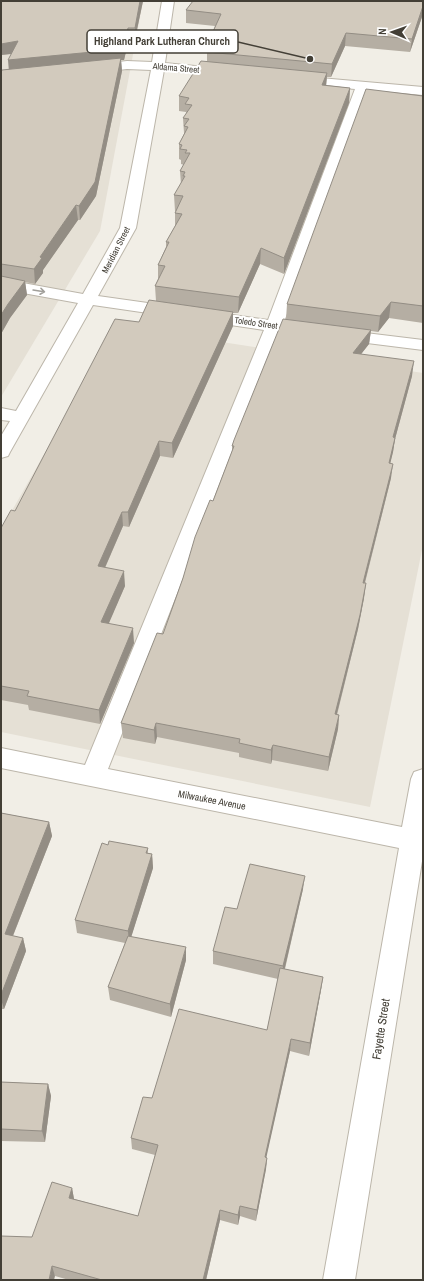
<svg xmlns="http://www.w3.org/2000/svg" width="424" height="1281" viewBox="0 0 424 1281" font-family="'Archivo Narrow',sans-serif">
	<style>
		.residential { fill: #e5e0d5 }
		.lines { fill: none; stroke-linecap: round; stroke-linejoin: round }
		.minor-casing { stroke: #bcb6aa; stroke-width: 2 }
		.minor { fill: #fff; fill-rule: evenodd }
		.wall { fill: #b5aea3 }
		.shaded-wall { fill: #938d84 }
		.building { fill: #d2cabd; stroke: #938d84 }
		.oneway { stroke: #a19f9a }
		.labels { text-anchor: middle; dominant-baseline: central; stroke-width: 4; stroke-linejoin: round; paint-order: stroke }
		.far-street-label { font-size: 9px; fill: #433f36; stroke: #fff }
		.street-label { font-size: 10px; fill: #433f36; stroke: #fff }
		.near-street-label { font-size: 12px; fill: #433f36; stroke: #fff }
		.leader { fill: none; stroke: #433f36; stroke-width: 1.5 }
		.callout-dot { fill: #433f36; stroke: #fff; stroke-width: 1.5 }
		.callout { fill: #fff; stroke: #433f36; stroke-width: 1.5 }
		.callout-label { font-size: 11px; text-anchor: middle; font-weight: bold; fill: #433f36 }
	</style>
	<rect width="100%" height="100%" fill="#f1eee6"/>
	<!-- residential -->
	<g class="residential">
		<polygon points="1,1 143,1 100,231 1,397"/>
		<polygon points="117,326 423,373 423,545 370,807 1,732 1,530"/>
	</g>
	<g class="lines">
		<!-- minor casing -->
		<g class="minor-casing">
			<g id="minor">
				<polygon points="162,1 174,1 165,63 225,69 229,70 231,73 229,76 225,77 164,70 136,228 98,296 268,320 355,89 297,84 292,83 291,80 292,77 297,76 423,87 423,95 368,90 284,322 293,324 295,328 293,332 287,333 280,332 108,769 402,827 411,779 414,772 423,769 423,855 355,1280 323,1280 399,848 1,768 1,748 85,765 264,330 93,305 10,452 8,456 1,458 1,436 10,421 1,420 1,408 16,411 78,303 1,289 1,279 83,294 120,228 151,70 127,69 92,73 88,72 86,69 88,66 92,65 127,61 152,62"/>
				<polygon points="341,330 423,340 423,350 335,339 333,335 335,331"/>
			</g>
		</g>
		<!-- minor -->
		<use href="#minor" class="minor"/>
	</g>
	<!-- wall -->
	<g class="wall">
		<polygon points="1,1 143,1 135,39 129,39 124,60 121,60 122,71 96,196 80,220 78,220 43,270 43,273 35,284 25,282 27,295 10,318 1,334 1,72 9,69 11,54 1,55"/>
		<polygon points="423,1 423,14 410,52 345,46 331,77 327,77 326,85 350,88 349,103 284,274 260,264 238,313 233,313 233,326 173,458 160,456 129,527 123,526 105,568 125,586 108,624 134,643 100,724 29,710 28,705 1,700 1,528 15,511 139,322 156,301 155,286 158,279 158,265 166,247 166,242 175,226 175,213 176,211 175,211 174,195 181,184 180,171 184,165 181,164 181,160 179,159 179,144 184,134 184,133 183,118 186,115 186,112 179,111 179,96 207,61 207,52 211,47 211,36 215,26 186,23 186,10"/>
		<polygon points="423,96 423,323 389,318 378,332 371,331 369,344 361,354 412,376 395,439 393,452 390,463 391,478 365,583 364,598 358,629 337,715 339,715 338,729 328,771 272,760 271,764 239,757 239,753 157,737 155,744 123,738 121,723 163,634 183,578 232,451 232,446 286,319 287,304"/>
		<polygon points="1,813 49,822 52,836 13,936 23,938 26,951 4,1009 1,1009"/>
		<polygon points="108,845 148,848 148,853 152,854 153,868 131,937 186,960 171,1017 110,1000 108,987 125,943 77,933 75,920"/>
		<polygon points="303,889 285,969 323,977 321,990 309,1056 290,1051 266,1157 267,1158 266,1169 256,1221 240,1216 238,1225 220,1220 206,1280 69,1280 55,1276 32,1237 72,1188 74,1199 138,1216 155,1155 132,1149 131,1138 152,1098 267,1030 278,979 213,964 213,951 237,909"/>
		<polygon points="1,1082 48,1084 51,1096 45,1142 1,1141"/>
	</g>
	<!-- shaded-wall -->
	<g class="shaded-wall">
		<polygon points="140,1 143,1 135,39 135,28"/>
		<polygon points="423,6 423,14 410,52 412,39"/>
		<polygon points="128,28 129,39 124,60 121,60 122,71 96,196 80,220 79,206 9,72 8,60"/>
		<polygon points="346,33 345,46 331,77 332,64"/>
		<polygon points="18,41 19,53 1,55 1,44"/>
		<polygon points="327,73 326,88 322,85"/>
		<polygon points="350,88 349,103 284,274 284,258"/>
		<polygon points="76,205 78,220 43,270 43,273 35,284 34,269 40,257"/>
		<polygon points="261,248 260,264 238,313 239,297"/>
		<polygon points="25,281 27,295 10,318 1,334 1,315 8,304"/>
		<polygon points="391,302 389,318 378,332 380,316"/>
		<polygon points="233,312 233,326 173,458 172,443"/>
		<polygon points="371,330 369,344 351,367 353,353"/>
		<polygon points="414,361 412,376 395,439 393,452 387,477 393,437"/>
		<polygon points="159,441 160,456 129,527 128,512"/>
		<polygon points="393,464 391,478 361,597 363,583"/>
		<polygon points="122,512 123,526 99,581 98,566"/>
		<polygon points="124,571 125,586 103,637 101,622"/>
		<polygon points="366,583 364,598 358,629 333,729 335,714"/>
		<polygon points="133,628 134,643 100,724 99,710"/>
		<polygon points="339,715 338,729 328,771 329,757"/>
		<polygon points="156,723 157,737 155,744 154,730"/>
		<polygon points="273,745 272,760 271,764 271,750"/>
		<polygon points="49,822 52,836 8,948 5,934"/>
		<polygon points="152,854 153,868 129,944 128,931"/>
		<polygon points="305,876 303,889 282,980 283,966"/>
		<polygon points="23,938 26,951 4,1009 1,999 1,995"/>
		<polygon points="186,947 186,960 171,1017 170,1004"/>
		<polygon points="323,977 321,990 309,1056 310,1043"/>
		<polygon points="291,1039 290,1051 264,1168 265,1157"/>
		<polygon points="48,1084 51,1096 45,1142 42,1131"/>
		<polygon points="267,1158 266,1169 256,1221 257,1210"/>
		<polygon points="72,1188 74,1199 72,1209 69,1198"/>
		<polygon points="240,1206 240,1216 238,1225 238,1215"/>
		<polygon points="220,1210 220,1220 206,1280 203,1280"/>
		<polygon points="52,1266 55,1276 54,1280 49,1280"/>
	</g>
	<!-- building -->
	<g class="building">
		<polygon points="1,1 140,1 135,28 128,28 124,49 8,60 18,41 1,44"/>
		<polygon points="193,1 423,1 423,6 412,39 346,33 332,64 207,52 217,37 211,36 221,14 186,10"/>
		<polygon points="121,58 95,182 79,206 76,205 40,257 42,258 34,269 1,264 1,72 2,70"/>
		<polygon points="201,61 327,73 322,85 350,88 284,258 261,248 239,297 155,286 165,266 158,265 169,242 166,242 182,214 175,213 183,196 174,195 185,176 183,176 185,172 180,171 190,153 185,153 187,150 180,149 182,145 179,144 188,127 184,126 189,119 183,118 192,105 185,104 189,98 179,96"/>
		<polygon points="366,89 423,96 423,306 391,302 380,316 287,304"/>
		<polygon points="1,276 25,281 8,304 1,315"/>
		<polygon points="149,300 233,312 172,443 159,441 128,512 122,512 98,566 124,571 101,622 133,628 99,710 27,696 29,691 1,686 1,528 11,510 15,511 115,319 139,322"/>
		<polygon points="283,319 371,330 353,353 414,361 393,437 395,438 389,463 393,464 363,583 366,583 360,615 335,714 339,715 329,757 273,745 271,750 239,743 240,739 156,723 154,730 121,723 157,633 163,634 183,578 195,537 210,500 213,501 234,446 232,446 234,440"/>
		<polygon points="1,813 49,822 5,934 23,938 1,995"/>
		<polygon points="109,841 148,848 146,853 152,854 128,931 75,920 102,843 108,845"/>
		<polygon points="250,864 305,876 283,966 213,951 225,907 237,909"/>
		<polygon points="128,936 186,947 170,1004 108,987"/>
		<polygon points="280,968 323,977 310,1043 291,1039 265,1157 267,1158 257,1210 240,1206 238,1215 220,1210 203,1280 102,1280 52,1266 49,1280 1,1280 1,1236 32,1237 52,1182 72,1188 69,1198 138,1216 158,1145 131,1138 143,1097 152,1098 179,1009 267,1030"/>
		<polygon points="1,1082 48,1084 42,1131 1,1129"/>
	</g>
	<!-- one-way arrows -->
	<defs><path id="oneway-shaft" d="M-6 0H5M1.5-3L5.5 0L1.5 3" fill="none" stroke-width="1.6" stroke-linecap="round" stroke-linejoin="round"/></defs>
	<use class="oneway" href="#oneway-shaft" transform="translate(39 291) rotate(9)"/>
	<g class="labels">
		<!-- far-street labels -->
		<g class="far-street-label">
			<text transform="translate(176 68) rotate(5)">Aldama Street</text>
			<text transform="translate(116 250) rotate(-63)">Meridian Street</text>
			<text transform="translate(256 323) rotate(8)">Toledo Street</text>
		</g>
		<!-- street labels -->
		<g class="street-label">
			<text transform="translate(212 800) rotate(11)">Milwaukee Avenue</text>
		</g>
		<!-- near-street labels -->
		<g class="near-street-label">
			<text transform="translate(381 1029) rotate(-81)">Fayette Street</text>
		</g>
	</g>
	<!-- callouts -->
	<path class="leader" d="M310 59L238 42"/>
	<circle class="callout-dot" cx="310" cy="59" r="4"/>
	<rect class="callout" x="87" y="30" width="151" height="23" rx="4"/>
	<g class="callout-label">
		<text x="162" y="45">Highland Park Lutheran Church</text>
	</g>
	<!-- border -->
	<rect width="424" height="1281" fill="none" stroke="#433f36" stroke-width="4"/>
	<!-- north arrow -->
	<g transform="translate(392 32) rotate(272)" stroke="#ffffff" stroke-width="3" paint-order="stroke">
	<path d="M0-3L7 15L0 10L-7 15Z" fill="#433f36"/>
	<text y="-6" font-size="11" font-weight="bold" text-anchor="middle" fill="#433f36">N</text>
	</g>
</svg>
